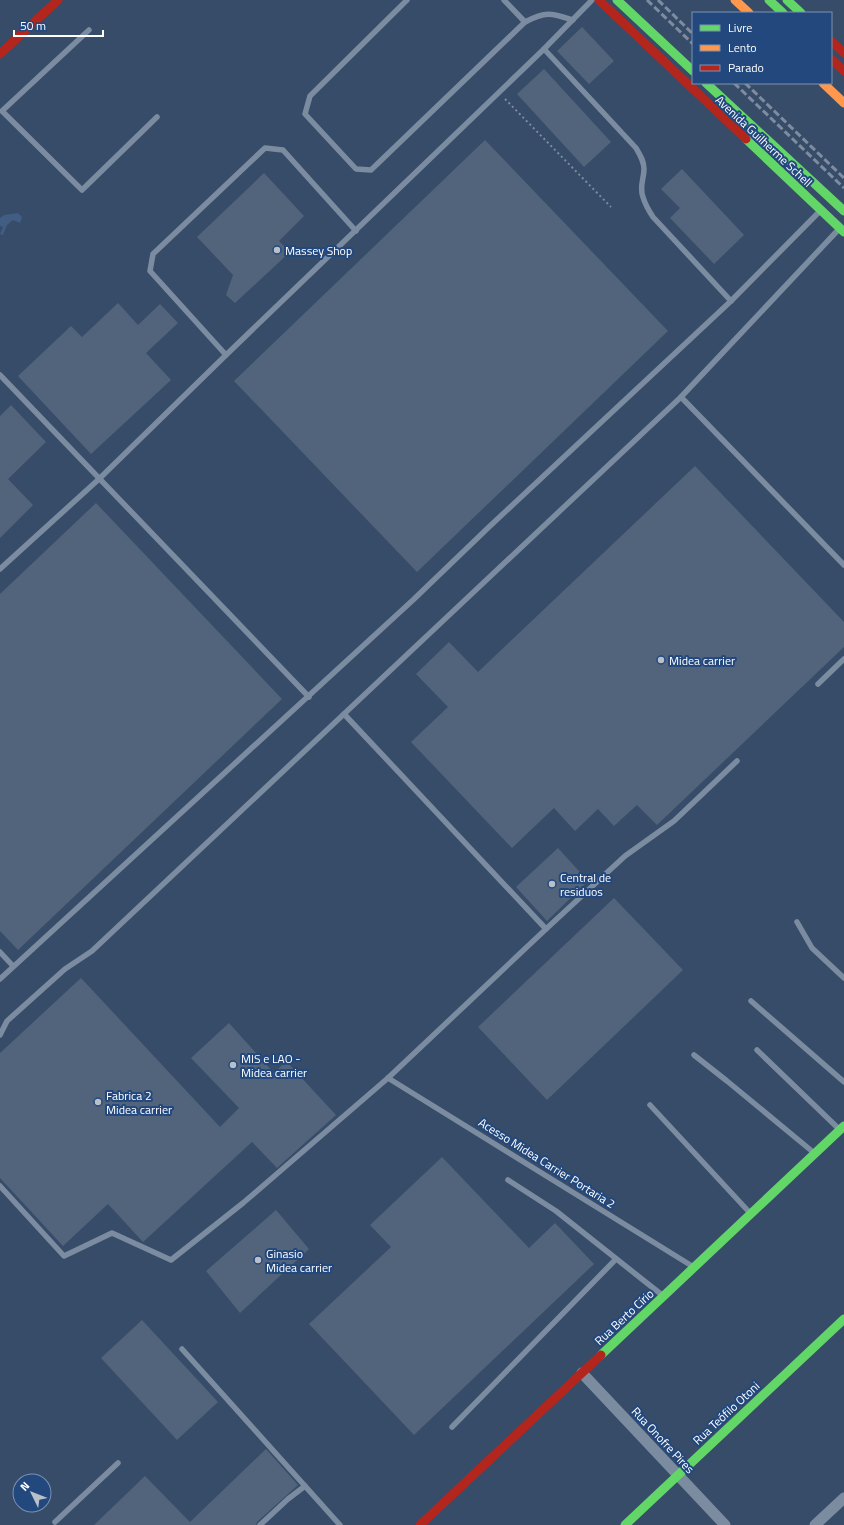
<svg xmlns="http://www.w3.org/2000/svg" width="844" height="1525" viewBox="0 0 844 1525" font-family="'Titillium Web',sans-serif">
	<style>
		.water { fill: #415d83 }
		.building { fill: #52647b }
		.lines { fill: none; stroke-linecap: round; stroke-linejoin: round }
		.path { stroke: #7c8ca0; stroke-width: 2; stroke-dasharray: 2 3; stroke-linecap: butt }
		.lane { stroke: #7c8ca0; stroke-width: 5.5 }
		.street { stroke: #7c8ca0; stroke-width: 11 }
		.fast { stroke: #63d668; stroke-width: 9 }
		.slow { stroke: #ff974d; stroke-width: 9 }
		.jam { stroke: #b3261e; stroke-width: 9 }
		.rail { stroke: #7e8ca0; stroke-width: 3; stroke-dasharray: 7 3; stroke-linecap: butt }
		.poi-dot { fill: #b9c0ca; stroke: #22487e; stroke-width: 1.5 }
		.labels { text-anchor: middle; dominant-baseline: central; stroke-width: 4; stroke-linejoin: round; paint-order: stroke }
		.street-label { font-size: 12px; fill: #fff; stroke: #22487e }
		.poi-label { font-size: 12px; fill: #fff; stroke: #22487e; text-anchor: start }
	</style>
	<rect width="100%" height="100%" fill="#374c69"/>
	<!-- water -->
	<polygon class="water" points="18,213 22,217 20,223 13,220 7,225 3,235 0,234 3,227 0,226 0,218 4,215"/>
	<!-- building -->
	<g class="building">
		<polygon points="582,27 614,61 589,84 557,51"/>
		<polygon points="544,69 611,142 584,167 517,94"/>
		<polygon points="485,140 668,331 417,572 234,381"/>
		<polygon points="682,169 744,235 714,264 670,218 680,208 661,189"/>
		<polygon points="264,173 304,216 279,241 290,252 235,303 226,295 233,275 197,237"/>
		<polygon points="118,303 138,325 160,304 178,323 146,353 171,380 91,454 18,376 71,326 82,337"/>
		<polygon points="11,405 46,442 8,479 33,505 0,538 0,416"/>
		<polygon points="695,466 844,622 844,647 657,825 637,805 614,826 598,809 575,831 554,808 512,848 411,742 448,707 416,674 449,642 478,672"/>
		<polygon points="96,503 282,699 18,950 0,931 0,594"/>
		<polygon points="558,848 588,881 547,921 516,887"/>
		<polygon points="614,898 683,970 547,1100 478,1027"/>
		<polygon points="81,978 220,1127 239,1108 191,1058 229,1023 274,1073 286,1061 336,1115 277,1168 252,1142 143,1242 108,1204 63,1246 0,1178 0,1053"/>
		<polygon points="442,1157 529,1248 555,1223 594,1264 414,1435 309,1324 391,1247 370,1225"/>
		<polygon points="276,1210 309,1249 240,1313 206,1271"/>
		<polygon points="142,1320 218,1402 177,1440 101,1358"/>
		<polygon points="266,1449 298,1485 257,1522 256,1525 94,1525 145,1476 190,1522"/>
	</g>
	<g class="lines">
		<!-- path -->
		<polyline class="path" points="505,99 611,207"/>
		<!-- lane -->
		<g class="lane">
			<polyline points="407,0 310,96 305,114 356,169 371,170 525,22 504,0"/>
			<path d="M 525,22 C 546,11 551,13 573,20"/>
			<polyline points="89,30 2,111 82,190 157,117"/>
			<path d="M 544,49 L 636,148 C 640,155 644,161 644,169 C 644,179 639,187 643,197 C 645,204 649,211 653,217 L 731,301"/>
			<polyline points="226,355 150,271 153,254 265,148 283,150 356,231"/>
			<polyline points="0,375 309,697"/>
			<polyline points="681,397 844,565"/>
			<polyline points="0,569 99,479 226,355 544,49 592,0"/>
			<polyline points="818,684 844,659"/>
			<polyline points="797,922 812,948 844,978"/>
			<polyline points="546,929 625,856 674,821 737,761"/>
			<polyline points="0,952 13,966"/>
			<polyline points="0,979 413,600 490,526 731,301 820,211"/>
			<polyline points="751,1001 844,1082"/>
			<polyline points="0,1035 7,1021 65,969 92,951 681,397 839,229"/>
			<polyline points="757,1050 839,1129"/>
			<polyline points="694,1055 727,1081 813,1152"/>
			<polyline points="388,1078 692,1266"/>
			<polyline points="650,1105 750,1213"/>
			<polyline points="508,1180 556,1211 662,1295"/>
			<polyline points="0,1186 64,1256 112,1233 171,1260 243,1203 388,1078 546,929 344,714"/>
			<polyline points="182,1349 340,1525"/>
			<polyline points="452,1427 616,1259"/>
			<polyline points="55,1522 118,1463"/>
			<polyline points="260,1525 288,1499 305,1486"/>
		</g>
		<!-- street -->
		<g class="street">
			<polyline points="582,1373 725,1525"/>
			<polyline points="815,1525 844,1498"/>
		</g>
		<!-- fast -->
		<g class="fast">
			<polyline points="617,0 693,71"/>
			<polyline points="769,0 783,13"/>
			<polyline points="787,0 801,13"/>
			<polyline points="706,83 844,211"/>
			<polyline points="746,139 844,232"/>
			<polyline points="601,1355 844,1126"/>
			<polyline points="625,1525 844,1319"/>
		</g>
		<!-- slow -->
		<g class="slow">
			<polyline points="735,0 749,13"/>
			<polyline points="823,83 844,103"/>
		</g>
		<!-- jam -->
		<g class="jam">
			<polyline points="599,0 746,139"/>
			<polyline points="831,41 844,53"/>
			<polyline points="0,54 58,0"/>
			<polyline points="831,59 844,71"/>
			<polyline points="420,1525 601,1355"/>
		</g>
		<!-- rail -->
		<g class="rail">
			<polyline points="647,0 693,44"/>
			<polyline points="658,0 693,34"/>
			<polyline points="734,83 844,188"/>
			<polyline points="745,83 844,178"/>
		</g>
	</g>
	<!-- markers -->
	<g class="poi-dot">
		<circle cx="277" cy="250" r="4"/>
		<circle cx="661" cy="660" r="4"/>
		<circle cx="552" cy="884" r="4"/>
		<circle cx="233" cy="1065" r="4"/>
		<circle cx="98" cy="1102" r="4"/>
		<circle cx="258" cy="1260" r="4"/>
	</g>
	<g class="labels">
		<!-- street labels -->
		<g class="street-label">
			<text transform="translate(764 141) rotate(43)">Avenida Guilherme Schell</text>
			<text transform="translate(547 1163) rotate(32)">Acesso Midea Carrier Portaria 2</text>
			<text transform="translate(624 1317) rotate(-43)">Rua Berto Círio</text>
			<text transform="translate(726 1413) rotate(-43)">Rua Teófilo Otoni</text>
			<text transform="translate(663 1440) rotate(47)">Rua Onofre Pires</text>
		</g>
		<!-- poi labels -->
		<g class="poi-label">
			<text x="285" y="250">Massey Shop</text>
			<text x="669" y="660">Midea carrier</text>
			<text x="560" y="877">Central de<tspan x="560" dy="14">residuos</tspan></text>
			<text x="241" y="1058">MIS e LAO -<tspan x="241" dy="14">Midea carrier</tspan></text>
			<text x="106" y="1095">Fabrica 2<tspan x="106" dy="14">Midea carrier</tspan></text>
			<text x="266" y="1253">Ginasio<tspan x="266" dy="14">Midea carrier</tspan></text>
		</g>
	</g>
	<!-- legend -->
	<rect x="692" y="12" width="140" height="72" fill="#22487e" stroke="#7a91b2"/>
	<rect x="700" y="25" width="20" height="6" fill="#63d668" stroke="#7a91b2"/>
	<text x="728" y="32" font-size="12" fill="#ffffff">Livre</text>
	<rect x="700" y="45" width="20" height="6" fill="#ff974d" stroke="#7a91b2"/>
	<text x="728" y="52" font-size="12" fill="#ffffff">Lento</text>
	<rect x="700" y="65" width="20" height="6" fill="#b3261e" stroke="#7a91b2"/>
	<text x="728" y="72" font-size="12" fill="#ffffff">Parado</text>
	<!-- north arrow -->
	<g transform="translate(32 1493) rotate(313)"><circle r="19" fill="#22487e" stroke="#7a91b2"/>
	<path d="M0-3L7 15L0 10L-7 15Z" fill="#b9c0ca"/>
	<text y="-6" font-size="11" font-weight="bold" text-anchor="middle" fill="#ffffff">N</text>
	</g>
	<!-- scale -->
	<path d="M14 30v6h89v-6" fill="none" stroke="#ffffff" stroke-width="2"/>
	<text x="20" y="30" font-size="12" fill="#ffffff" stroke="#22487e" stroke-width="3" paint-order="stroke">50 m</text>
</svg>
